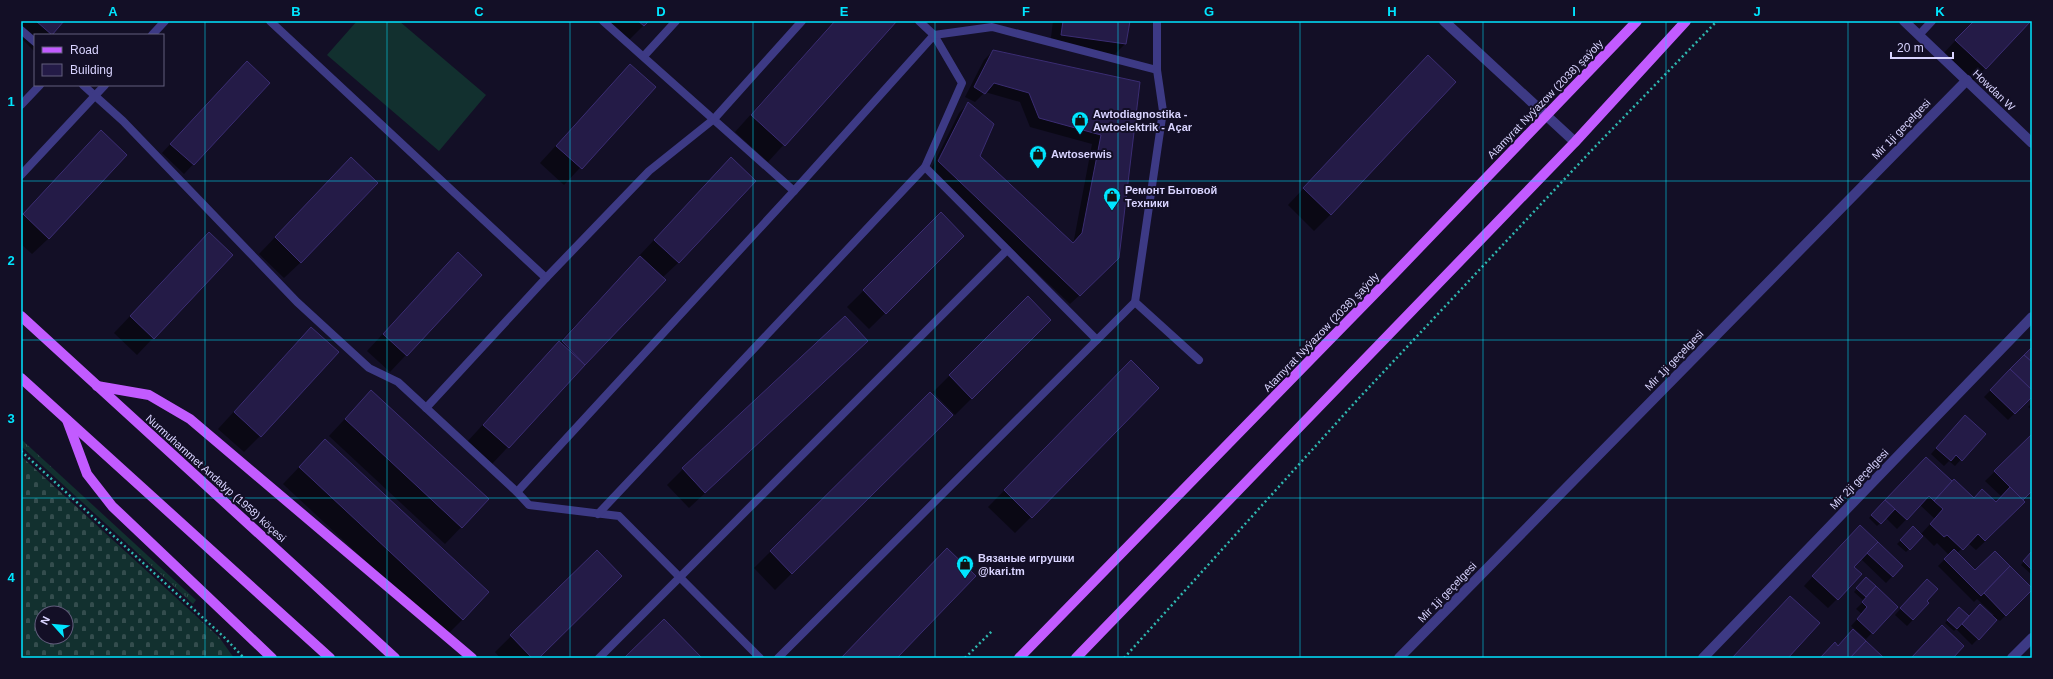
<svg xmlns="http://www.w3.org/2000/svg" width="2053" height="679" viewBox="0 0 2053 679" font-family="Arial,sans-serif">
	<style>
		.grass { fill: url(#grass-tufts) }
		.cemetery { fill: url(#cemetery-stones); fill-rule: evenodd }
		.garden { fill: #12302f }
		.shadow { fill: #0007 }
		.building { fill: #241b47; stroke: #3b2d73 }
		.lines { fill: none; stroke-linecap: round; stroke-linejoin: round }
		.path { stroke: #2fb8b0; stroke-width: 2.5; stroke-dasharray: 2 3; stroke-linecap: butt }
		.service { stroke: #3d3a85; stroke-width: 8 }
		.minor { stroke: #3d3a85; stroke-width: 10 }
		.primary { stroke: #c25bff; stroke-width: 10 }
		.grid { fill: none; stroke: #00e5ff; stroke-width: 1; stroke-opacity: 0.55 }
		.labels { text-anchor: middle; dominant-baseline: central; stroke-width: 4; stroke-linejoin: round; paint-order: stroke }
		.street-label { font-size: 11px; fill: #d9d4ff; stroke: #130f26 }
		.poi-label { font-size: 11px; font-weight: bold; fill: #d9d4ff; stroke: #130f26; text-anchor: start }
		.neatline { fill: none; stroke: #00e5ff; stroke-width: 1.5 }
		.grid-label { font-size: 13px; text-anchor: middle; font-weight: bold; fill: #00e5ff }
	</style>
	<defs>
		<pattern id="grass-tufts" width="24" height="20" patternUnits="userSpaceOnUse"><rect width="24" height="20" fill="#12302f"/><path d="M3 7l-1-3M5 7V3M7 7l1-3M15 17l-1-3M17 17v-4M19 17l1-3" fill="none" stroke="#344d4e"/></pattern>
		<pattern id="cemetery-stones" width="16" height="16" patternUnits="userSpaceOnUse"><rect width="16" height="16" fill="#12302f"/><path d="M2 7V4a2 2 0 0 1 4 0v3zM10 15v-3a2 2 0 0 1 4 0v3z" fill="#344d4e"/></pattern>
	</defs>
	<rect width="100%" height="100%" fill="#130f26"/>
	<!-- grass -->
	<polygon class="grass" points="21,439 196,600 193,604 21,446"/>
	<!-- cemetery -->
	<path class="cemetery" d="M 21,456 L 219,637 L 234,658 L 21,658 ZM 42,613 L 66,613 L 66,637 L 42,637 Z"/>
	<!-- garden -->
	<polygon class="garden" points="357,21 399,21 486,95 439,151 327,55"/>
	<!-- shadow -->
	<g class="shadow">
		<polygon points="21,21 63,21 50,35 35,35 34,51 21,38"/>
		<polygon points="605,21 648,21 627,42"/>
		<polygon points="835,21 896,21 768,162 735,132"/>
		<polygon points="1053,21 1129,21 1125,44 1113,56 1050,46"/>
		<polygon points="1974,21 2030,21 1969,85 1940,57"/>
		<polygon points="993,51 1138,83 1109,268 1070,304 930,171 959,113 968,104 978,156 1073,245 1092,144 1030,127 1020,102 985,92 975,102 965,97 984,60"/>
		<polygon points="630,65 655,87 564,185 540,163"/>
		<polygon points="238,72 269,83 184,174 162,153"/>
		<polygon points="1412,73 1331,214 1314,231 1288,205"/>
		<polygon points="84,148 49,238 32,254 21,244 21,216"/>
		<polygon points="731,158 679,262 662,278 664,280 492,464 467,442 543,359 640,258 639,256"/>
		<polygon points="335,175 301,262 284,278 259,254"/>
		<polygon points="941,214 963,236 869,329 847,307"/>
		<polygon points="193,250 153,338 137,355 114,333"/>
		<polygon points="442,270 481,275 390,372 367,351"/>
		<polygon points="1028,298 1050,320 955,415 933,392"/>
		<polygon points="295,345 260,436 244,452 218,429"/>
		<polygon points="2032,348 2032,387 2030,389 2032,395 2008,420 1984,397"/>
		<polygon points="850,357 689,508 667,485 683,469"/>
		<polygon points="1115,378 1031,517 1015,533 988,507"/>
		<polygon points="930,393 951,415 775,590 754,568"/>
		<polygon points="2032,403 2032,410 2028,407"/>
		<polygon points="355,408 488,499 445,544 329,436"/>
		<polygon points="1959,423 1984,434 1955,466 1949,461 1944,466 1931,454"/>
		<polygon points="2032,436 2032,491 1999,528 1976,550 1968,543 1957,553 1975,571 1995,552 2032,589 2000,621 1997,619 1972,645 1956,629 1954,631 1945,623 1959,608 1969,617 1994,615 1977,599 1974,602 1938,566 1949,555 1937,543 1934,546 1923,535 1906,552 1897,544 1913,528 1920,535 1935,519 1920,505 1897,529 1886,518 1877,526 1869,518 1926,458 1952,483 1974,499 1996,503 2002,497 1985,481"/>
		<polygon points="325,440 463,619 446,636 283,484"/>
		<polygon points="1850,536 1902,566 1886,583 1861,559 1853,567 1837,599 1828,608 1804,586"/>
		<polygon points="597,552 537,658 500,658 495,652"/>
		<polygon points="2032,552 2032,575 2021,565"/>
		<polygon points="1866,579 1897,607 1866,639 1851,626 1862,614 1856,609 1864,601 1854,592"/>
		<polygon points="1921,586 1928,604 1907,626 1895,615"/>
	</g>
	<!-- building -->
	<g class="building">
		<polygon points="36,21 64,21 52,35"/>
		<polygon points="638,21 649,21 644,26"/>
		<polygon points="835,21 897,21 785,146 751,115"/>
		<polygon points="1063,21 1130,21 1126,44 1061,35"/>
		<polygon points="1974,21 2031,21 1986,69 1955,40"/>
		<polygon points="993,50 1140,82 1119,258 1080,296 938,161 968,102 994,124 980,156 1073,243 1082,233 1101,135 1039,118 1029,93 994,83 985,94 974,87"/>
		<polygon points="1428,55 1456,82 1331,215 1303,188"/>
		<polygon points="247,61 270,83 194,165 170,144"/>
		<polygon points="630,64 656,87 582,169 556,146"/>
		<polygon points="101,130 127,155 49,239 23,214"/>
		<polygon points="351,157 378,183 301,263 275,237"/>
		<polygon points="731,157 756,181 679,263 654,240"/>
		<polygon points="941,212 964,236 886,314 863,290"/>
		<polygon points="209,232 233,255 154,339 130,316"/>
		<polygon points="458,252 482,275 407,356 383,334"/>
		<polygon points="640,256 666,280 585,365 562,341"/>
		<polygon points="1028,296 1051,320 972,399 949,375"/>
		<polygon points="845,316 868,341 705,493 682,468"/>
		<polygon points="311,327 339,352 261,437 234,412"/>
		<polygon points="559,341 585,365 509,448 483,425"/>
		<polygon points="2032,347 2032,362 2024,355"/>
		<polygon points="2024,355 2032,362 2031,389 2010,369"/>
		<polygon points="1131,360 1159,388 1032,518 1004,490"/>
		<polygon points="2010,369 2032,390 2032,397 2015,414 1990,390"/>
		<polygon points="371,390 489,499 462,528 345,419"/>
		<polygon points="930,392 953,415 792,574 770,551"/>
		<polygon points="1965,415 1986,434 1962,461 1956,455 1951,461 1936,448"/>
		<polygon points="2032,434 2032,491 2023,500 1994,471"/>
		<polygon points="325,439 489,592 463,620 299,467"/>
		<polygon points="1926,457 1952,481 1934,501 1929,496 1907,520 1885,500"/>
		<polygon points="1954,479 1974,498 1982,489 1996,502 2010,487 2025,502 1985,541 1978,534 1963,550 1947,535 1944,537 1930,524 1943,509 1934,501"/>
		<polygon points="1885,500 1895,509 1881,524 1871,515"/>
		<polygon points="1860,525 1878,542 1854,567 1862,574 1838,600 1812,576"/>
		<polygon points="1913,526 1923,536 1910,550 1900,540"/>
		<polygon points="1878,542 1903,566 1893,577 1867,553"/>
		<polygon points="947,548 976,576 897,658 841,658"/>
		<polygon points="1954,549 1975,570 1995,551 2010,566 1981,596 1944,559"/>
		<polygon points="597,550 622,576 539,658 532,658 510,635"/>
		<polygon points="2032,551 2032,570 2023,561"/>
		<polygon points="2010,566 2032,588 2032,590 2006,616 1984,593"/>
		<polygon points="1866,577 1876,586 1866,597 1856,588"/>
		<polygon points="1927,579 1938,589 1927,601 1929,603 1913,620 1900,608"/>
		<polygon points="1876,586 1898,607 1873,634 1857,619 1867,607 1862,602"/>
		<polygon points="1790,596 1820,623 1788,658 1732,658"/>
		<polygon points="1980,604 1997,620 1979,640 1962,624"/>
		<polygon points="1959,607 1969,616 1957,629 1947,620"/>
		<polygon points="664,619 702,658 624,658"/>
		<polygon points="1942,625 1964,646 1953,658 1911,658"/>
		<polygon points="1853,629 1866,641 1850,658 1820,658 1835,642 1838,646"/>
		<polygon points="1866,641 1884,658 1850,658"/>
	</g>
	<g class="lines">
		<!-- path -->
		<g class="path">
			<polyline points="21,451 225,638 244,658"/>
			<polyline points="965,658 992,631"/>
			<polyline points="1124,658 1359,398 1590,152 1717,21"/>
		</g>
		<!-- service -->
		<g class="service">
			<polyline points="270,21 546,278"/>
			<polyline points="603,21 794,191 934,35 962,83 925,167 1097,340"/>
			<polyline points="919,21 934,35 992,27 1157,70"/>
			<polyline points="1157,21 1157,70 1163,111 1135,302 1199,360"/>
			<polyline points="21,30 35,42"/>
			<polyline points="152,35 165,21"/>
			<polyline points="1919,35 1932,21"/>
			<polyline points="644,56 676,21"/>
			<polyline points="83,85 123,121 297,302 369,368 398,382 517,492 529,505 619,516 760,658"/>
			<polyline points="21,105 40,85"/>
			<polyline points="21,175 105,85"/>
			<polyline points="426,408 546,278 649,171 714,119 802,21"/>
			<polyline points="517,492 794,191"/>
			<polyline points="598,514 925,167"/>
			<polyline points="599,658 1007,250"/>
			<polyline points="778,658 1135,302"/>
		</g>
		<!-- minor -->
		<g class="minor">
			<polyline points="1444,21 1575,142"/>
			<polyline points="1904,21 2032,143"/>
			<polyline points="1399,658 1967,80"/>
			<polyline points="1703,658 2032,317"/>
			<polyline points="2012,658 2032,638"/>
		</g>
		<!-- primary -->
		<g class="primary">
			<polyline points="21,316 395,658"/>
			<polyline points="21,378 330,658"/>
			<polyline points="97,386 149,395 190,419 472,658"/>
			<polyline points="67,420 87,474 112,506 272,658"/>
			<polyline points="1019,658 1393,275 1637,21"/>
			<polyline points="1076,658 1575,142 1686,21"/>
		</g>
	</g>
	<!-- grid -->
	<path class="grid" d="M 205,21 L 205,658M 387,21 L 387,658M 570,21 L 570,658M 753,21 L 753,658M 935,21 L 935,658M 1118,21 L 1118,658M 1300,21 L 1300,658M 1483,21 L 1483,658M 1666,21 L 1666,658M 1848,21 L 1848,658M 21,181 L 2032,181M 21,340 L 2032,340M 21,498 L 2032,498"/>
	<!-- icons -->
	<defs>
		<g id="shop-pin" transform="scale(0.9)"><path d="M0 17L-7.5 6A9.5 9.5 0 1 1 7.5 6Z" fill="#00e5ff" stroke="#130f26"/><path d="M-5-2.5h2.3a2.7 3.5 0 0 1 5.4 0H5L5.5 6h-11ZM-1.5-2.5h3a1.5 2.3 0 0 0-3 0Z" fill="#111"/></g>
	</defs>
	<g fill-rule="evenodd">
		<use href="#shop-pin" x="1080" y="120"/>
		<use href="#shop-pin" x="1038" y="154"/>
		<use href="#shop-pin" x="1112" y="196"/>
		<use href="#shop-pin" x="965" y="564"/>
	</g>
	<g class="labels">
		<!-- street labels -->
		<g class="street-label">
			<text transform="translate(1994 90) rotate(44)">Howdan W</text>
			<text transform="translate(1545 99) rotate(-46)">Atamyrat Nyýazow (2038) şaýoly</text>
			<text transform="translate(1901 129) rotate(-46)">Mir 1ji geçelgesi</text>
			<text transform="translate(1321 332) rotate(-46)">Atamyrat Nyýazow (2038) şaýoly</text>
			<text transform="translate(1674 360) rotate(-46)">Mir 1ji geçelgesi</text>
			<text transform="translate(216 478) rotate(42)">Nurmuhammet Andalyp (1958) köçesi</text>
			<text transform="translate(1859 479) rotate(-46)">Mir 2ji geçelgesi</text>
			<text transform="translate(1447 592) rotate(-46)">Mir 1ji geçelgesi</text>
		</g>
		<!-- poi labels -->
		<g class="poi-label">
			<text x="1093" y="114">Awtodiagnostika -<tspan x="1093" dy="13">Awtoelektrik - Açar</tspan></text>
			<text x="1051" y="154">Awtoserwis</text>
			<text x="1125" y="190">Ремонт Бытовой<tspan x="1125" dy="13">Техники</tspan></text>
			<text x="978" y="558">Вязаные игрушки<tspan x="978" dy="13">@kari.tm</tspan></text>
		</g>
	</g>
	<!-- border -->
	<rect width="2053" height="679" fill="none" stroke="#130f26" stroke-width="44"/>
	<!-- legend -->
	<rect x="34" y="34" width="130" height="52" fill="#130f26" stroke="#625e7d"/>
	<rect x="42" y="47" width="20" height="6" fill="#c25bff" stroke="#625e7d"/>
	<text x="70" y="54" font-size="12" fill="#d9d4ff">Road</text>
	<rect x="42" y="64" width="20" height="12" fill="#241b47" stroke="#625e7d"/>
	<text x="70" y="74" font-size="12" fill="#d9d4ff">Building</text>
	<!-- north arrow -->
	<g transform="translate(54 625) rotate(297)"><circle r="19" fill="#130f26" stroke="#625e7d"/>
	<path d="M0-3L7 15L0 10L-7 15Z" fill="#00e5ff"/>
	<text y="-6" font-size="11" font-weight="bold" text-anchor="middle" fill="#d9d4ff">N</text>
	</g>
	<!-- scale -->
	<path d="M1891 52v6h62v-6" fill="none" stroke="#d9d4ff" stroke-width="2"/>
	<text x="1897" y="52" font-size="12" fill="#d9d4ff" stroke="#130f26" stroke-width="3" paint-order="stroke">20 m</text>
	<rect x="22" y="22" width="2009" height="635" class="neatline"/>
	<g class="grid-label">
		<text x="113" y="16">A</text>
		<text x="296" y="16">B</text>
		<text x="479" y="16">C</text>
		<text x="661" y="16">D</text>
		<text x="844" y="16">E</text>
		<text x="1026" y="16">F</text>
		<text x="1209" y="16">G</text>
		<text x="1392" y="16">H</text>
		<text x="1574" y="16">I</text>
		<text x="1757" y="16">J</text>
		<text x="1940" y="16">K</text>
		<text x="11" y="106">1</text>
		<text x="11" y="265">2</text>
		<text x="11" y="423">3</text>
		<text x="11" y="582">4</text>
	</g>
</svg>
